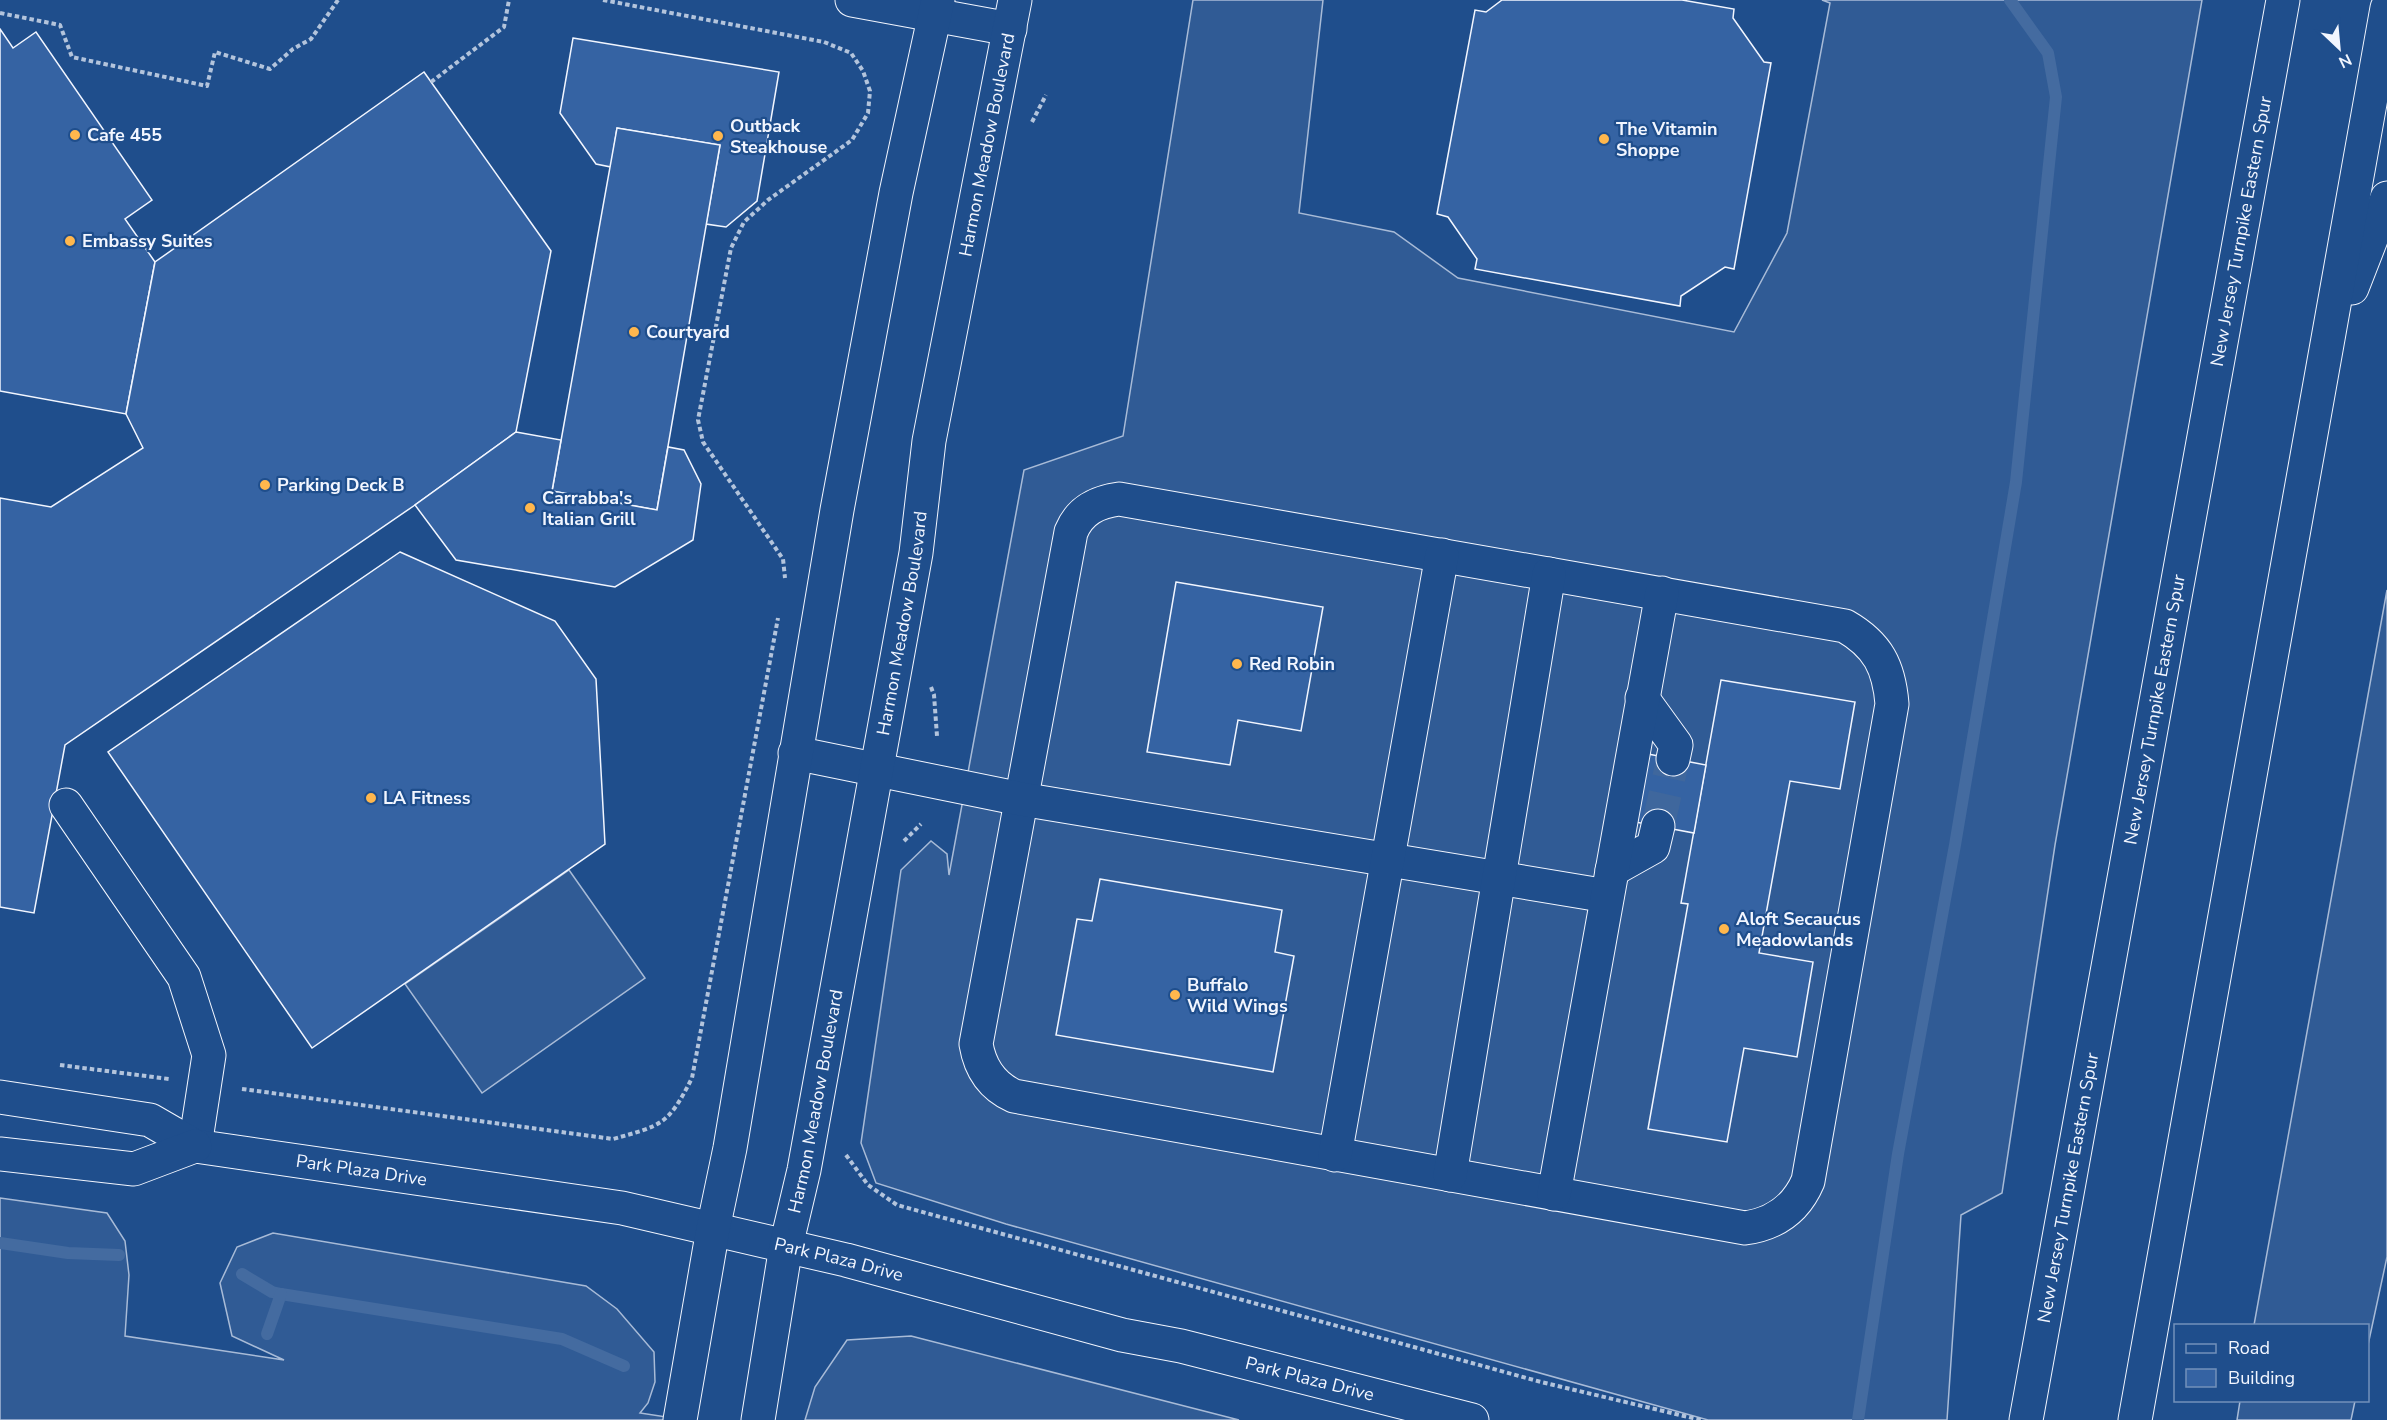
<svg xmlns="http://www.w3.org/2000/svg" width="2387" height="1420" viewBox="0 0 2387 1420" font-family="'Nunito Sans',sans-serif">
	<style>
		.built { fill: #305b95; stroke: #a8bbd7; stroke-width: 1.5 }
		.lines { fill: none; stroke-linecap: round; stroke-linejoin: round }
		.stream { stroke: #446ba0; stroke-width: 12 }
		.building { fill: #3563a3; stroke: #f2f6ff; stroke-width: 1.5 }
		.minor-tunnel { stroke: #3f679d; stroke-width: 33; stroke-dasharray: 33 16; stroke-linecap: butt }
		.minor-casing { stroke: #f2f6ff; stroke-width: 35 }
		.highway-casing { stroke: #f2f6ff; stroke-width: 35 }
		.path { stroke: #b3c4dc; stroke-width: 4; stroke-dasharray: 4.5 3; stroke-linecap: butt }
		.minor { stroke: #1f4e8c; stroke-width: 33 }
		.highway { stroke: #1f4e8c; stroke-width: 33 }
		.poi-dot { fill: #ffb74d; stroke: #1f4e8c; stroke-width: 2 }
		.labels { text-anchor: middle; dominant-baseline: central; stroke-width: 4.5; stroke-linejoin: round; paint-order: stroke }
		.poi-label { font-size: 18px; font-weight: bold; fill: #f2f6ff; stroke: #1f4e8c; text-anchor: start }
		.street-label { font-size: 18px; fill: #f2f6ff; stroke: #1f4e8c }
	</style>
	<rect width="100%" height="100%" fill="#1f4e8c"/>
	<!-- built -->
	<g class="built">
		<polygon points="1193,0 1323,0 1299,213 1394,232 1458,278 1734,332 1787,233 1830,3 1822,0 2202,0 2055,845 2002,1193 1961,1215 1947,1420 1708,1420 1006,1224 876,1183 861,1143 901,870 931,841 947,854 949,875 1024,470 1123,436"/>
		<polygon points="2387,590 2387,1257 2368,1345 2368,1326 2254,1325"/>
		<polygon points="569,870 645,978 482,1093 405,984"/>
		<polygon points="0,1198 107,1213 125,1241 129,1275 125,1336 284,1360 232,1336 220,1283 237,1247 273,1233 586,1286 617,1309 654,1352 655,1382 648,1403 640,1413 686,1420 0,1420"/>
		<polygon points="911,1336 1239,1420 805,1420 815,1387 847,1340"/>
		<polygon points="2240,1401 2240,1400 2355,1401 2351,1420 2237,1420"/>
	</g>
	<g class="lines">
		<!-- stream -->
		<g class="stream">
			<polyline points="0,1243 68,1253 119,1255"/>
			<polyline points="242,1274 272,1292 281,1294 562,1339 624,1366"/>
			<polyline points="267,1334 281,1294"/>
			<polyline points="1858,1420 1898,1154 1955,845 2016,482 2056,97 2048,53 2010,0"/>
		</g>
	</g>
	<!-- building -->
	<g class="building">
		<polygon points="1502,0 1682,0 1734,9 1733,18 1764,62 1771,63 1734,269 1725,267 1681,296 1680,306 1475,269 1477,259 1448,217 1437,214 1475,10 1486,12"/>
		<polygon points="0,29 13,48 36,32 152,200 125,219 155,262 126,414 0,391"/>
		<polygon points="573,38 779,72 757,201 726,227 706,224 720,145 617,128 611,167 596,164 560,113"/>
		<polygon points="424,72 551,251 516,432 415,505 65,745 34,913 0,907 0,498 51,507 143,448 126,414 155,262"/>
		<polygon points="617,128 720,145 657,510 552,491"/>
		<polygon points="516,432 561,440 552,491 657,510 668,447 684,450 701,484 693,540 615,587 456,560 415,505"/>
		<polygon points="400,552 555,621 596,679 605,844 312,1048 108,752"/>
		<polygon points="1176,582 1323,607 1301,731 1238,720 1230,765 1147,752"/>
		<polygon points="1721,680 1855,702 1840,789 1790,781 1759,953 1813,962 1797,1057 1744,1048 1727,1142 1648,1129 1688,904 1681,903"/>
		<polygon points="1648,754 1706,765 1694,833 1635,822"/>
		<polygon points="1100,879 1282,910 1275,952 1294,956 1273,1072 1056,1035 1077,919 1092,921"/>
	</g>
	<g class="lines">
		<!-- minor-tunnel -->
		<polyline class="minor-tunnel" points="1658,826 1673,759"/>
		<!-- minor casing -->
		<g class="minor-casing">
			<g id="minor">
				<polyline points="852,0 1010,29"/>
				<path d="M 1119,499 L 1845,626 C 1878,645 1889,667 1892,704 L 1808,1181 C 1796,1209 1774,1224 1745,1228 L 1014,1096 C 992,1086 980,1068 976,1044 L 1071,532 C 1080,510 1097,502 1119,499 Z"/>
				<polyline points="1642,698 1676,745 1673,759"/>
				<polyline points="795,753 1021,799 1607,896"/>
				<polyline points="66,805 184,977 209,1055 195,1146"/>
				<polyline points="1612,870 1653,847 1658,826"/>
				<path id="s1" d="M 0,1097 L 150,1120 L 195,1146 L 622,1208 L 846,1260 L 1122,1335 L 1181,1346 L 1472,1420"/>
				<polyline points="0,1154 134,1169 195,1146"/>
				<polyline points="1335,1155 1442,555"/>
				<polyline points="1450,1175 1549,574"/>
				<polyline points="1554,1194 1662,593"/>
				<polyline points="680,1420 713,1229 730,1148 837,510 896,193 938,0"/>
				<path id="s2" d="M 758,1420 L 786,1246 L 804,1170 L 916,553 L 929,441 L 1015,0"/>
			</g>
		</g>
		<!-- highway casing -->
		<g class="highway-casing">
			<g id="highway">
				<polyline points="2352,288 2387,198"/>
				<path id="s3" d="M 2026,1420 L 2283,0"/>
				<polyline points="2135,1420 2387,8"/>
			</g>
		</g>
		<!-- path -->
		<g class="path">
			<polyline points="603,0 824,42 851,53 863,71 870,91 868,113 852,140 768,200 744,222 731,248 698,420 703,442 783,559 785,578"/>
			<polyline points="0,13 60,25 72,57 207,86 215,52 270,69 293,49 311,39 338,0"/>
			<polyline points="431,82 504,27 509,0"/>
			<polyline points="1032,122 1046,95"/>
			<polyline points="931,687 934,695 937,736"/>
			<polyline points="904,841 921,824"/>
			<polyline points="60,1065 169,1079"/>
			<path d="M 242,1089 L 613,1139 C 663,1125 668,1125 692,1078 L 778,618"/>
			<polyline points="846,1155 868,1185 897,1205 1541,1382 1701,1420"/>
		</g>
		<!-- minor -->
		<use href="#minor" class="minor"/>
		<!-- highway -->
		<use href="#highway" class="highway"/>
	</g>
	<!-- markers -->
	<g class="poi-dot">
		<circle cx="75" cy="135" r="6"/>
		<circle cx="718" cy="136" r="6"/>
		<circle cx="1604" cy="139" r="6"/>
		<circle cx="70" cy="241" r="6"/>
		<circle cx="634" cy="332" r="6"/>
		<circle cx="265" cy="485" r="6"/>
		<circle cx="530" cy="508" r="6"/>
		<circle cx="1237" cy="664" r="6"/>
		<circle cx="371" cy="798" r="6"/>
		<circle cx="1724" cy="929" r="6"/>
		<circle cx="1175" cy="995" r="6"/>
	</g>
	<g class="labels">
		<!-- poi labels -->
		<g class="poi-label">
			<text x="730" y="126">Outback<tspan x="730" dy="21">Steakhouse</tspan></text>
			<text x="1616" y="129">The Vitamin<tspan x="1616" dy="21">Shoppe</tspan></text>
			<text x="87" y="135">Cafe 455</text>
			<text x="82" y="241">Embassy Suites</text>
			<text x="646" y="332">Courtyard</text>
			<text x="277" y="485">Parking Deck B</text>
			<text x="542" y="498">Carrabba's<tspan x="542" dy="21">Italian Grill</tspan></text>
			<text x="1249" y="664">Red Robin</text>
			<text x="383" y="798">LA Fitness</text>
			<text x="1736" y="919">Aloft Secaucus<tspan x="1736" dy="21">Meadowlands</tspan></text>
			<text x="1187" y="985">Buffalo<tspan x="1187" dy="21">Wild Wings</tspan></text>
		</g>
		<!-- street labels -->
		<g class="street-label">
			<text stroke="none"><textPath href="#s2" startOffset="1296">Harmon Meadow Boulevard</textPath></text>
			<text stroke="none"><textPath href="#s3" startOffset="1208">New Jersey Turnpike Eastern Spur</textPath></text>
			<text stroke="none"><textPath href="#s2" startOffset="810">Harmon Meadow Boulevard</textPath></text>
			<text stroke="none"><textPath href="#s3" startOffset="722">New Jersey Turnpike Eastern Spur</textPath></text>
			<text stroke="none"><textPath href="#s2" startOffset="324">Harmon Meadow Boulevard</textPath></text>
			<text stroke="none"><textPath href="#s1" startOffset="372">Park Plaza Drive</textPath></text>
			<text stroke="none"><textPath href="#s3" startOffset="236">New Jersey Turnpike Eastern Spur</textPath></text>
			<text stroke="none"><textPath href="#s1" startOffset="858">Park Plaza Drive</textPath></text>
			<text stroke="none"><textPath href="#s1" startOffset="1344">Park Plaza Drive</textPath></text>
		</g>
	</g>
	<!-- legend -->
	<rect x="2174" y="1324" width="195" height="78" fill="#1f4e8c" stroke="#7391ba" stroke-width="1.5"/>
	<rect x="2186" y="1344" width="30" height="9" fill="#1f4e8c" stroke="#7391ba" stroke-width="1.5"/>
	<text x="2228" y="1354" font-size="18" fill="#f2f6ff">Road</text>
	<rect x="2186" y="1369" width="30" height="18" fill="#3563a3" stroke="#7391ba" stroke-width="1.5"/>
	<text x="2228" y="1384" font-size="18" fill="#f2f6ff">Building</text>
	<!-- north arrow -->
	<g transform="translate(2339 48) rotate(154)" stroke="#1f4e8c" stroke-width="4.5" paint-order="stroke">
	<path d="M0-4.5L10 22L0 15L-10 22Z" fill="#f2f6ff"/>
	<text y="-9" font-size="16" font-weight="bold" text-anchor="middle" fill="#f2f6ff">N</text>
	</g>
</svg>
